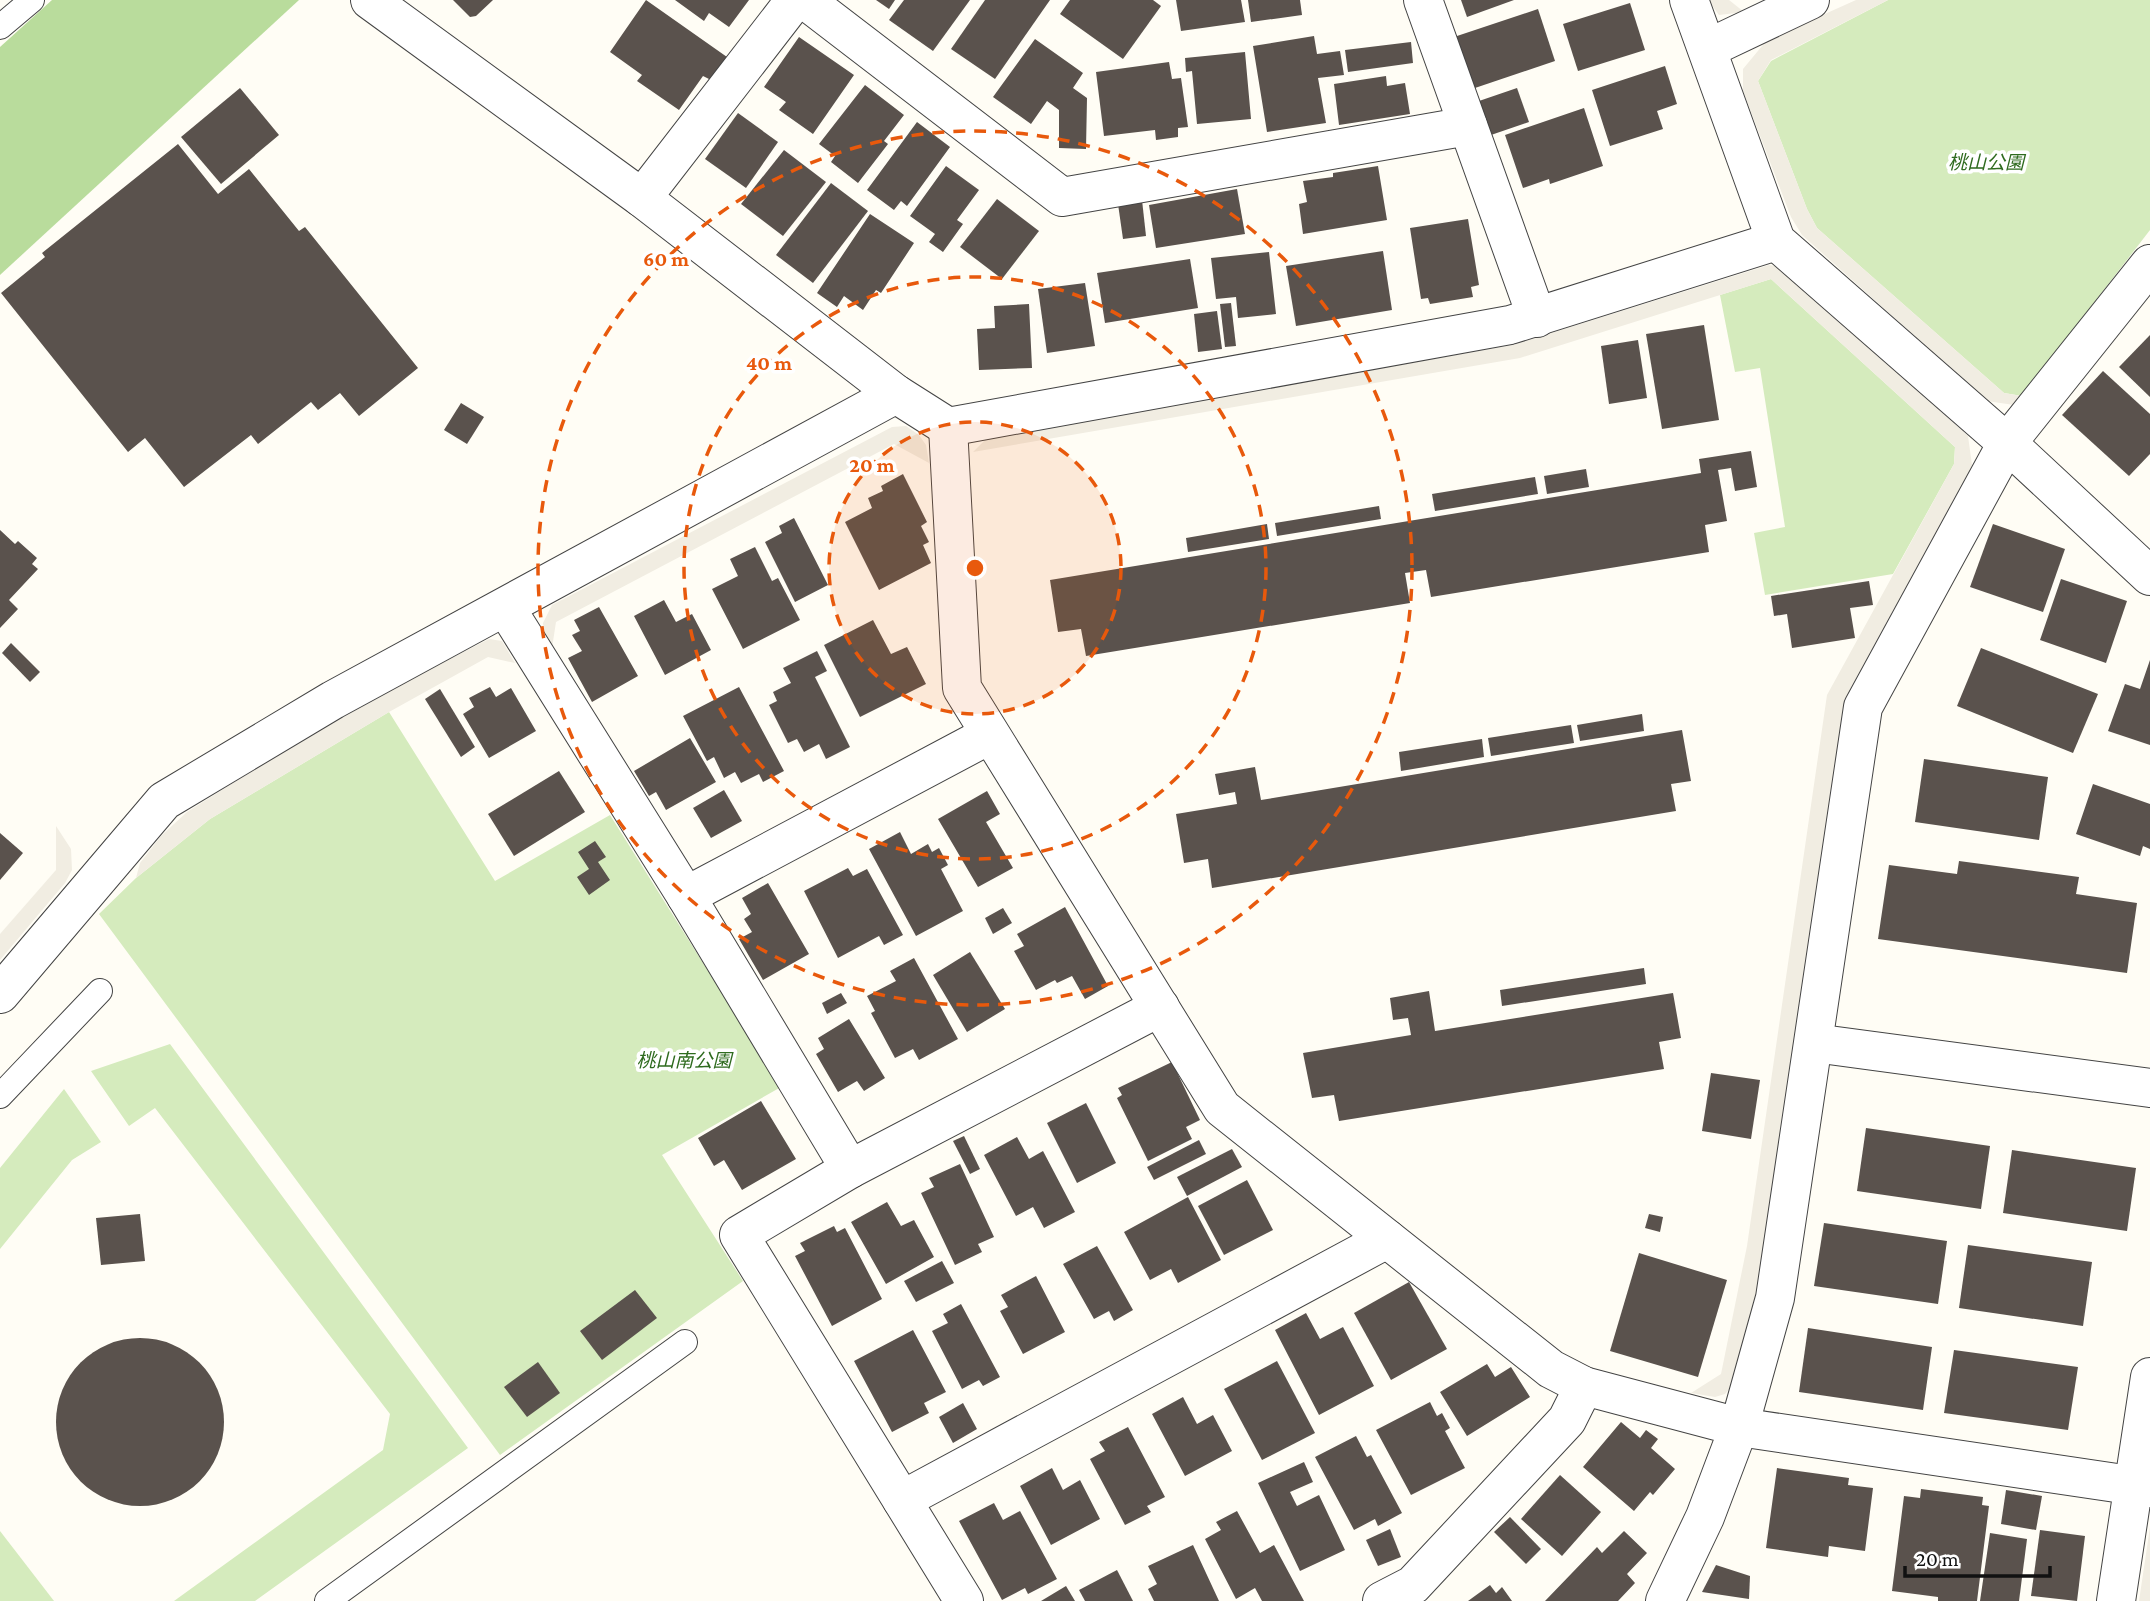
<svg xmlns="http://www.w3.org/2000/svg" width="2150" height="1601" viewBox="0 0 2150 1601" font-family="'Crimson Pro','Noto Sans JP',serif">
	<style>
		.green { fill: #d5ebbd }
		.forest { fill: #b9dc9c }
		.plaza { fill: #f1ede2 }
		.building { fill: #5a524d }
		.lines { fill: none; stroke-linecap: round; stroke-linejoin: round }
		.service-casing { stroke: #444; stroke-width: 26 }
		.minor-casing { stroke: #444; stroke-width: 40 }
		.tertiary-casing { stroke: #444; stroke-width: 40 }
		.service { stroke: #fff; stroke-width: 24 }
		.minor { stroke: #fff; stroke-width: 38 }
		.tertiary { stroke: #fff; stroke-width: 38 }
		.ring { fill: none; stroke: #e8590c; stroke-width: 3.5; stroke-dasharray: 12 9 }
		.labels { text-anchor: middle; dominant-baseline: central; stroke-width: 7; stroke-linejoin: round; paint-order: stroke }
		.park-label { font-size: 19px; font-style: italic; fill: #2f6b1f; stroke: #fff }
		.centre { fill: #e8590c; stroke: #fff; stroke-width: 3.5 }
		.ring-label { font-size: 21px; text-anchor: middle; font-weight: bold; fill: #e8590c; stroke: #fff; stroke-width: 7; stroke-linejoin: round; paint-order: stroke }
	</style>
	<rect width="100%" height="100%" fill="#fffdf5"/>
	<!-- green -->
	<g class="green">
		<polygon points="1888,0 2150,0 2150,230 2022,396 2004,393 1817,228 1807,209 1758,81 1771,61"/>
		<polygon points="1771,279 1955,447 1954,464 1893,574 1765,595 1754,533 1785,527 1760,368 1735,372 1720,295"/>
		<polygon points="389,712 495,881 610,815 781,1087 662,1155 743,1281 500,1455 99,914 136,878 210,819"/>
		<polygon points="170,1044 468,1448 255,1601 174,1601 383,1450 390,1414 155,1108 129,1126 91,1071"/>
		<polygon points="64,1089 101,1142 72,1160 0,1249 0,1168"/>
		<polygon points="0,1531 54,1601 0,1601"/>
	</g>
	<!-- forest -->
	<polygon class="forest" points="52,0 299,0 0,275 0,47"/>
	<!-- plaza -->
	<g class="plaza">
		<polygon points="1708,0 1729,0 1744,12 1719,15"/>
		<polygon points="1856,0 1888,0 1771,60 1758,81 1807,209 1817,228 2004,393 2022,396 2014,405 1987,401 1802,235 1791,217 1743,91 1743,69 1767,40"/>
		<polygon points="1769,265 1781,267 1794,277 1968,436 1972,465 1969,477 1846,699 1755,1310 1732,1386 1725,1394 1715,1397 1691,1393 1721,1374 1747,1246 1827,695 1954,464 1955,447 1771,279 1520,358 973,452 988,437 1513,345"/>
		<polygon points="906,426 919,435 926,445 929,463 894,444 556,622 552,648 544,634 543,623 552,605 892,427"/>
		<polygon points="489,639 502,641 515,663 488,657 389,712 210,819 136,878 140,863 161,836 187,812 344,713"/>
		<polygon points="56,826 71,849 72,870 65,883 0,960 0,934 56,870"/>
		<polygon points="2150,1527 2150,1601 2139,1601"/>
	</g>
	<!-- building -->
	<g class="building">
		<polygon points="453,0 493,0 476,16 470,17"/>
		<polygon points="646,0 727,57 711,80 703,76 679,110 637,81 642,75 610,52"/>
		<polygon points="675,0 749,0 729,27 709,13 704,21"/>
		<polygon points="876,0 895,0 889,9"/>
		<polygon points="904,0 970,0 933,51 889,20"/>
		<polygon points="985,0 1050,0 995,79 951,49"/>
		<polygon points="1070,0 1153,0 1161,6 1123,59 1060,14"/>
		<polygon points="1176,0 1241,0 1245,22 1181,31"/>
		<polygon points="1248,0 1300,0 1302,15 1251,22"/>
		<polygon points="1461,0 1514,0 1467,17"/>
		<polygon points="1630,3 1645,50 1578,71 1563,24"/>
		<polygon points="1538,9 1555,61 1472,89 1454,37"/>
		<polygon points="1314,36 1317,54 1340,51 1344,75 1318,78 1326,123 1267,132 1253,46"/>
		<polygon points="799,37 854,75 813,134 779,110 786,102 764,87"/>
		<polygon points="1035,39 1083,73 1073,88 1087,98 1086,149 1059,148 1059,110 1047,101 1031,124 993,97"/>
		<polygon points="1411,42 1413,63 1348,72 1345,50"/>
		<polygon points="1245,52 1251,119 1197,124 1192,71 1186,72 1185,58"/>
		<polygon points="1169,62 1172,79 1181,78 1188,127 1178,128 1178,137 1156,140 1155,130 1104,136 1096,72"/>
		<polygon points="1665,66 1677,104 1657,111 1663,129 1610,146 1592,90"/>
		<polygon points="1386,76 1387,86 1405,83 1410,114 1339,125 1334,84"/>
		<polygon points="865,85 904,115 884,141 888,144 858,183 831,162 835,156 819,144"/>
		<polygon points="240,88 279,135 221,184 181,137"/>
		<polygon points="1517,88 1529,122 1491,135 1479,101"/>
		<polygon points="1584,108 1603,166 1550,184 1549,179 1523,188 1505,135"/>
		<polygon points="738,113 778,142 746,188 705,159"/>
		<polygon points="917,122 950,147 907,206 901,201 894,210 867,190"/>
		<polygon points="178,144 218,194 249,169 299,231 305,227 418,368 359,416 340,393 318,410 311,402 258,444 251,435 184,487 145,438 128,452 1,293 45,257 42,253"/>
		<polygon points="784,150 826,182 783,236 741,204"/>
		<polygon points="946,166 979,190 957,220 963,224 943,252 929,242 935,234 910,216"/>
		<polygon points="1378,166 1387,220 1303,234 1299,204 1307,202 1303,181 1333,177 1333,173"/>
		<polygon points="831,183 868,211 813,283 776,255"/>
		<polygon points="1237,189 1245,234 1156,248 1149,205"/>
		<polygon points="997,199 1039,231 1002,279 960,247"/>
		<polygon points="1142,200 1146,236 1123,239 1118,204"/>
		<polygon points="870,214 914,243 881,293 876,290 863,310 844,296 837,307 817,293"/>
		<polygon points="1468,219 1479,285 1471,287 1473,297 1430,304 1428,298 1421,299 1410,228"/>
		<polygon points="1383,251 1392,310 1296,326 1286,266"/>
		<polygon points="1269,252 1276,314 1238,318 1236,297 1216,299 1211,258"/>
		<polygon points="1190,259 1198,308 1105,323 1097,273"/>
		<polygon points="1085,283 1095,346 1047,353 1038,289"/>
		<polygon points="1231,303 1236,346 1225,347 1220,304"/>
		<polygon points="1029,304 1032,368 979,370 977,329 995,328 994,306"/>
		<polygon points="1217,311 1222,349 1198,352 1194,314"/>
		<polygon points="1704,325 1719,420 1662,429 1646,334"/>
		<polygon points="2150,335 2150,397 2119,367"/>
		<polygon points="1638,340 1647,398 1609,404 1601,346"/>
		<polygon points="2103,371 2150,414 2150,454 2129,476 2062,415"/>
		<polygon points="461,403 484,417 467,444 444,430"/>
		<polygon points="1751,451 1757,487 1735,491 1731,468 1718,470 1727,521 1705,525 1709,552 1431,597 1426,570 1405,573 1410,603 1086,656 1081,629 1058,632 1050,580 1701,473 1699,459"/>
		<polygon points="1586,469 1589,487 1547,494 1544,476"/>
		<polygon points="903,474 927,522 921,526 929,542 923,545 931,563 879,590 845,522 872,508 868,498 883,491 881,486"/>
		<polygon points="1535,477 1538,494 1435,511 1432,494"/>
		<polygon points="1379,506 1381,519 1277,536 1275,523"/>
		<polygon points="794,518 828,585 795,602 765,542 782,533 779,526"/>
		<polygon points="1267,524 1269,539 1188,552 1186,538"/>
		<polygon points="1993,524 2065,549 2043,612 1970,587"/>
		<polygon points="0,530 15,544 18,541 37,558 32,564 38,569 9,600 18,609 0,628"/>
		<polygon points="755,547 772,581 778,578 800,620 743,649 712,589 738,576 730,559"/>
		<polygon points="2061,579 2127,601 2106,663 2040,640"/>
		<polygon points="1869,581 1873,605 1850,608 1855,638 1792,648 1787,614 1774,616 1771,596"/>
		<polygon points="664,600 676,622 692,614 711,650 665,675 634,616"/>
		<polygon points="599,607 638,676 592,702 568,658 582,651 572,635 580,631 574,620"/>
		<polygon points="873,620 891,654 907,647 926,684 860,717 824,645"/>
		<polygon points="11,643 40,672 30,682 2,653"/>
		<polygon points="1981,648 2098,694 2073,753 1957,706"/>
		<polygon points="817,651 827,671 815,677 850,747 826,759 819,744 804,752 797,739 788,743 769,705 777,701 773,692 791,683 783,668"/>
		<polygon points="2150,660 2150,745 2108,731 2125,684 2140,689"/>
		<polygon points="490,687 496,697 511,688 536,731 489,758 463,714 474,707 469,698"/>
		<polygon points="739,687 784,771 763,782 759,774 741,783 735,772 724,778 714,757 707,761 683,716"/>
		<polygon points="440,689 475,747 461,757 425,699"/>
		<polygon points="1642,714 1644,731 1580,741 1577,725"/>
		<polygon points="1571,725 1574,743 1491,756 1488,738"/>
		<polygon points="1682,730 1691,781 1671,784 1676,811 1212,888 1208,859 1184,863 1176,814 1237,804 1235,792 1219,795 1215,774 1255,767 1261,800"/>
		<polygon points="690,738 716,782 666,810 656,792 649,796 634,771"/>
		<polygon points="1482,739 1484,757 1401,771 1399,752"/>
		<polygon points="1924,759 2048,777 2039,840 1915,822"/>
		<polygon points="559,771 585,812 514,856 488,814"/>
		<polygon points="2093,784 2150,804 2150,849 2143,846 2140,856 2076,834"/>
		<polygon points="724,790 742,821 711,838 693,808"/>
		<polygon points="987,791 1000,814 986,822 1013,868 978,887 938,819"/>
		<polygon points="900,832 911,854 928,844 932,852 939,848 948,865 941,869 963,911 916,936 869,849"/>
		<polygon points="0,833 23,853 0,880"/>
		<polygon points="595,841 606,857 598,862 610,880 589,895 577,877 589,869 578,852"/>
		<polygon points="1959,861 2079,877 2076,894 2137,903 2127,973 1878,939 1889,865 1957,874"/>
		<polygon points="848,868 853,876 867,869 903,935 884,945 879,936 838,958 804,891"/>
		<polygon points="768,883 809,954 763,980 739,939 752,932 744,919 751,914 742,898"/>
		<polygon points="1065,907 1108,986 1085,999 1072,976 1057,983 1055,980 1036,990 1014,951 1024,946 1017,934"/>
		<polygon points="1003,908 1012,923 993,934 985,918"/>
		<polygon points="970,952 1005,1009 967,1032 933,975"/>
		<polygon points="914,958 958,1039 919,1060 913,1049 895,1058 871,1013 875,1011 867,996 896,981 890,971"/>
		<polygon points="1644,968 1646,984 1502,1006 1500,990"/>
		<polygon points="1429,991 1435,1031 1673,993 1681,1038 1659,1042 1664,1069 1339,1121 1334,1095 1312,1098 1303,1053 1411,1035 1408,1018 1393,1020 1390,998"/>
		<polygon points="841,993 847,1003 827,1014 822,1003"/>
		<polygon points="849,1019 885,1078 864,1091 857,1081 838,1092 816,1054 824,1049 818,1038"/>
		<polygon points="1172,1062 1200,1120 1186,1127 1192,1139 1148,1161 1117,1098 1122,1095 1118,1088"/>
		<polygon points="1711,1073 1760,1080 1751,1139 1702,1131"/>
		<polygon points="761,1101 796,1159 742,1190 724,1160 714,1166 698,1138"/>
		<polygon points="1086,1103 1116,1163 1077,1183 1047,1123"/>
		<polygon points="1866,1128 1990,1146 1981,1209 1857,1191"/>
		<polygon points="964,1136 980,1169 970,1174 953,1141"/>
		<polygon points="1017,1137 1029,1159 1043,1151 1075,1212 1044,1228 1033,1207 1016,1216 984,1155"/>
		<polygon points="1199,1140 1206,1154 1154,1180 1147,1167"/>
		<polygon points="1232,1149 1242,1167 1187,1196 1177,1177"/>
		<polygon points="2012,1150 2136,1168 2127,1231 2003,1213"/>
		<polygon points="960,1164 994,1237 978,1244 982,1252 955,1265 921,1193 934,1187 929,1178"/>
		<polygon points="1247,1180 1273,1230 1224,1255 1198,1206"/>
		<polygon points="1188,1197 1221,1260 1178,1283 1171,1269 1150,1280 1124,1232"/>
		<polygon points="887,1202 901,1226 914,1220 934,1257 886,1284 851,1222"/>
		<polygon points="140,1214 145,1261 101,1265 96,1218"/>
		<polygon points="1649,1214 1663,1217 1660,1232 1645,1228"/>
		<polygon points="1824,1223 1947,1241 1938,1304 1814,1286"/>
		<polygon points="834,1226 837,1232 845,1228 882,1299 832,1326 795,1256 805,1251 800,1243"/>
		<polygon points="1968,1245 2092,1262 2083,1326 1959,1308"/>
		<polygon points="1097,1246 1133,1310 1114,1321 1109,1311 1094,1319 1063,1264"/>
		<polygon points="1639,1253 1727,1280 1698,1377 1610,1351"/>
		<polygon points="942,1261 954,1283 916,1302 904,1281"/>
		<polygon points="1036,1276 1065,1332 1023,1354 1000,1311 1008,1307 1001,1295"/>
		<polygon points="1409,1282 1447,1349 1391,1380 1354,1313"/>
		<polygon points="635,1290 657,1318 602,1360 580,1331"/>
		<polygon points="961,1304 1000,1377 983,1386 979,1380 962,1389 932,1331 948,1323 943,1314"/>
		<polygon points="1306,1313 1320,1339 1343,1327 1374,1386 1319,1415 1275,1330"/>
		<polygon points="1808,1328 1932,1347 1923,1410 1799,1392"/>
		<polygon points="913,1330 946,1392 924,1403 929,1413 892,1432 854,1361"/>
		<circle cx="140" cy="1422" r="84"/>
		<polygon points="1954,1350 2078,1367 2068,1430 1944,1413"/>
		<polygon points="1277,1361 1315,1433 1262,1460 1224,1389"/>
		<polygon points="538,1362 560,1393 527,1417 504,1387"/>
		<polygon points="1487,1364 1495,1377 1511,1367 1530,1397 1467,1436 1440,1392"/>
		<polygon points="1183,1397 1197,1424 1213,1415 1232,1451 1185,1476 1152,1414"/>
		<polygon points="1430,1402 1437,1416 1442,1413 1450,1428 1445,1431 1465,1468 1411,1495 1376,1430"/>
		<polygon points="963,1403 977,1429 953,1443 939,1417"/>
		<polygon points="1621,1422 1640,1438 1646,1430 1658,1439 1651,1448 1675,1469 1653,1495 1650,1492 1634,1511 1583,1467"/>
		<polygon points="1128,1427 1165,1497 1147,1506 1151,1512 1125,1525 1090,1459 1105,1451 1099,1442"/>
		<polygon points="1356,1436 1367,1457 1371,1455 1402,1513 1378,1526 1375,1519 1354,1530 1315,1457"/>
		<polygon points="1304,1462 1313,1482 1290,1492 1297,1506 1319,1495 1345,1550 1300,1571 1258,1483"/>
		<polygon points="1052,1468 1063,1490 1080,1480 1100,1519 1051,1545 1020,1486"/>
		<polygon points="1777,1468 1849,1478 1848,1485 1873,1488 1865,1551 1829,1546 1828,1557 1766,1548"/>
		<polygon points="1560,1475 1601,1512 1562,1556 1521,1519"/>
		<polygon points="1921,1489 1983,1497 1982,1505 1989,1506 1977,1601 1938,1601 1938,1597 1892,1591 1904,1496 1920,1498"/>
		<polygon points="2006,1490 2042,1496 2036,1530 2001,1524"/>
		<polygon points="994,1503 1003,1520 1020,1511 1057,1579 1028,1594 1025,1588 1002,1600 959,1521"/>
		<polygon points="1237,1511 1260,1553 1274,1545 1304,1601 1262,1601 1255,1588 1236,1599 1205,1539 1221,1530 1216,1522"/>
		<polygon points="1510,1517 1541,1549 1526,1564 1494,1532"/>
		<polygon points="1390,1529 1401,1557 1378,1566 1366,1540"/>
		<polygon points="2040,1530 2085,1536 2077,1601 2031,1596"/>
		<polygon points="1624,1531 1647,1553 1627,1574 1635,1583 1618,1601 1545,1601 1597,1547 1602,1553"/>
		<polygon points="1990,1533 2027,1539 2019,1601 1980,1601"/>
		<polygon points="1193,1545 1219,1601 1154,1601 1148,1589 1157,1584 1148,1566"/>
		<polygon points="1716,1565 1750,1576 1749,1599 1702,1592"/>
		<polygon points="1117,1570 1133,1601 1085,1601 1079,1590"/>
		<polygon points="1490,1585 1496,1593 1502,1587 1512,1601 1468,1601"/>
		<polygon points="1066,1586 1075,1601 1041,1601"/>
	</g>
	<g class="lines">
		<!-- service casing -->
		<g class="service-casing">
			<g id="service">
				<polyline points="0,27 32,0"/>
				<polyline points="0,1096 100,991"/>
				<polyline points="327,1601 685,1342"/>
			</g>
		</g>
		<!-- minor casing -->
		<g class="minor-casing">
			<g id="minor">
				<polyline points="370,0 642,198 896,394 948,427 1510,325 1776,241"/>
				<polyline points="805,0 1062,197 1468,126"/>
				<polyline points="1423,0 1537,318"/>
				<polyline points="1689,0 1776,241 2007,443 2150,576"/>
				<polyline points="1709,48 1810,0"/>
				<polyline points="642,198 795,0"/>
				<polyline points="2150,264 2007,443 1863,707 1775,1298 1739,1427 2150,1488"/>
				<polyline points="948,427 962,688 1222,1108 1551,1369 1584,1386 1739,1427 1705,1517 1665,1601"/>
				<polyline points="506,608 686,896 850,1169"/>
				<polyline points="686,896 989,735"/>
				<polyline points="0,994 164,801 333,700 896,394"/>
				<polyline points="1814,1043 2150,1088"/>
				<polyline points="902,1500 1387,1239"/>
				<polyline points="964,1601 739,1235 850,1169 1160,1007"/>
				<polyline points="1382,1601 1413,1585 1567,1420 1584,1386"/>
			</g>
		</g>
		<!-- tertiary casing -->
		<g class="tertiary-casing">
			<polyline id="tertiary" points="2116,1601 2150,1377"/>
		</g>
		<!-- service -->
		<use href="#service" class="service"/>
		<!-- minor -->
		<use href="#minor" class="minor"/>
		<!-- tertiary -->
		<use href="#tertiary" class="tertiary"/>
	</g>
	<!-- distance rings -->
	<circle cx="975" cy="568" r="146" fill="#e8590c" fill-opacity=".12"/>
	<g class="ring">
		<circle cx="975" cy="568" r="146"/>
		<circle cx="975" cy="568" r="291"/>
		<circle cx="975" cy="568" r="437"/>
	</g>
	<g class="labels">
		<!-- park labels -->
		<g class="park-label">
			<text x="1986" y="162">桃山公園</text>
			<text x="684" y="1060">桃山南公園</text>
		</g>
	</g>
	<circle cx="975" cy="568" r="10" class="centre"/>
	<g class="ring-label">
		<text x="666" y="266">60 m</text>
		<text x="769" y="370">40 m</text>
		<text x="872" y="472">20 m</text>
	</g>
	<!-- scale -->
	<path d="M1905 1566v10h145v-10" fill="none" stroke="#111111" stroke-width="3.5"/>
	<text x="1916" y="1566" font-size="21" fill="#111111" stroke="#ffffff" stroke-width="5" paint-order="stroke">20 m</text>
</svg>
